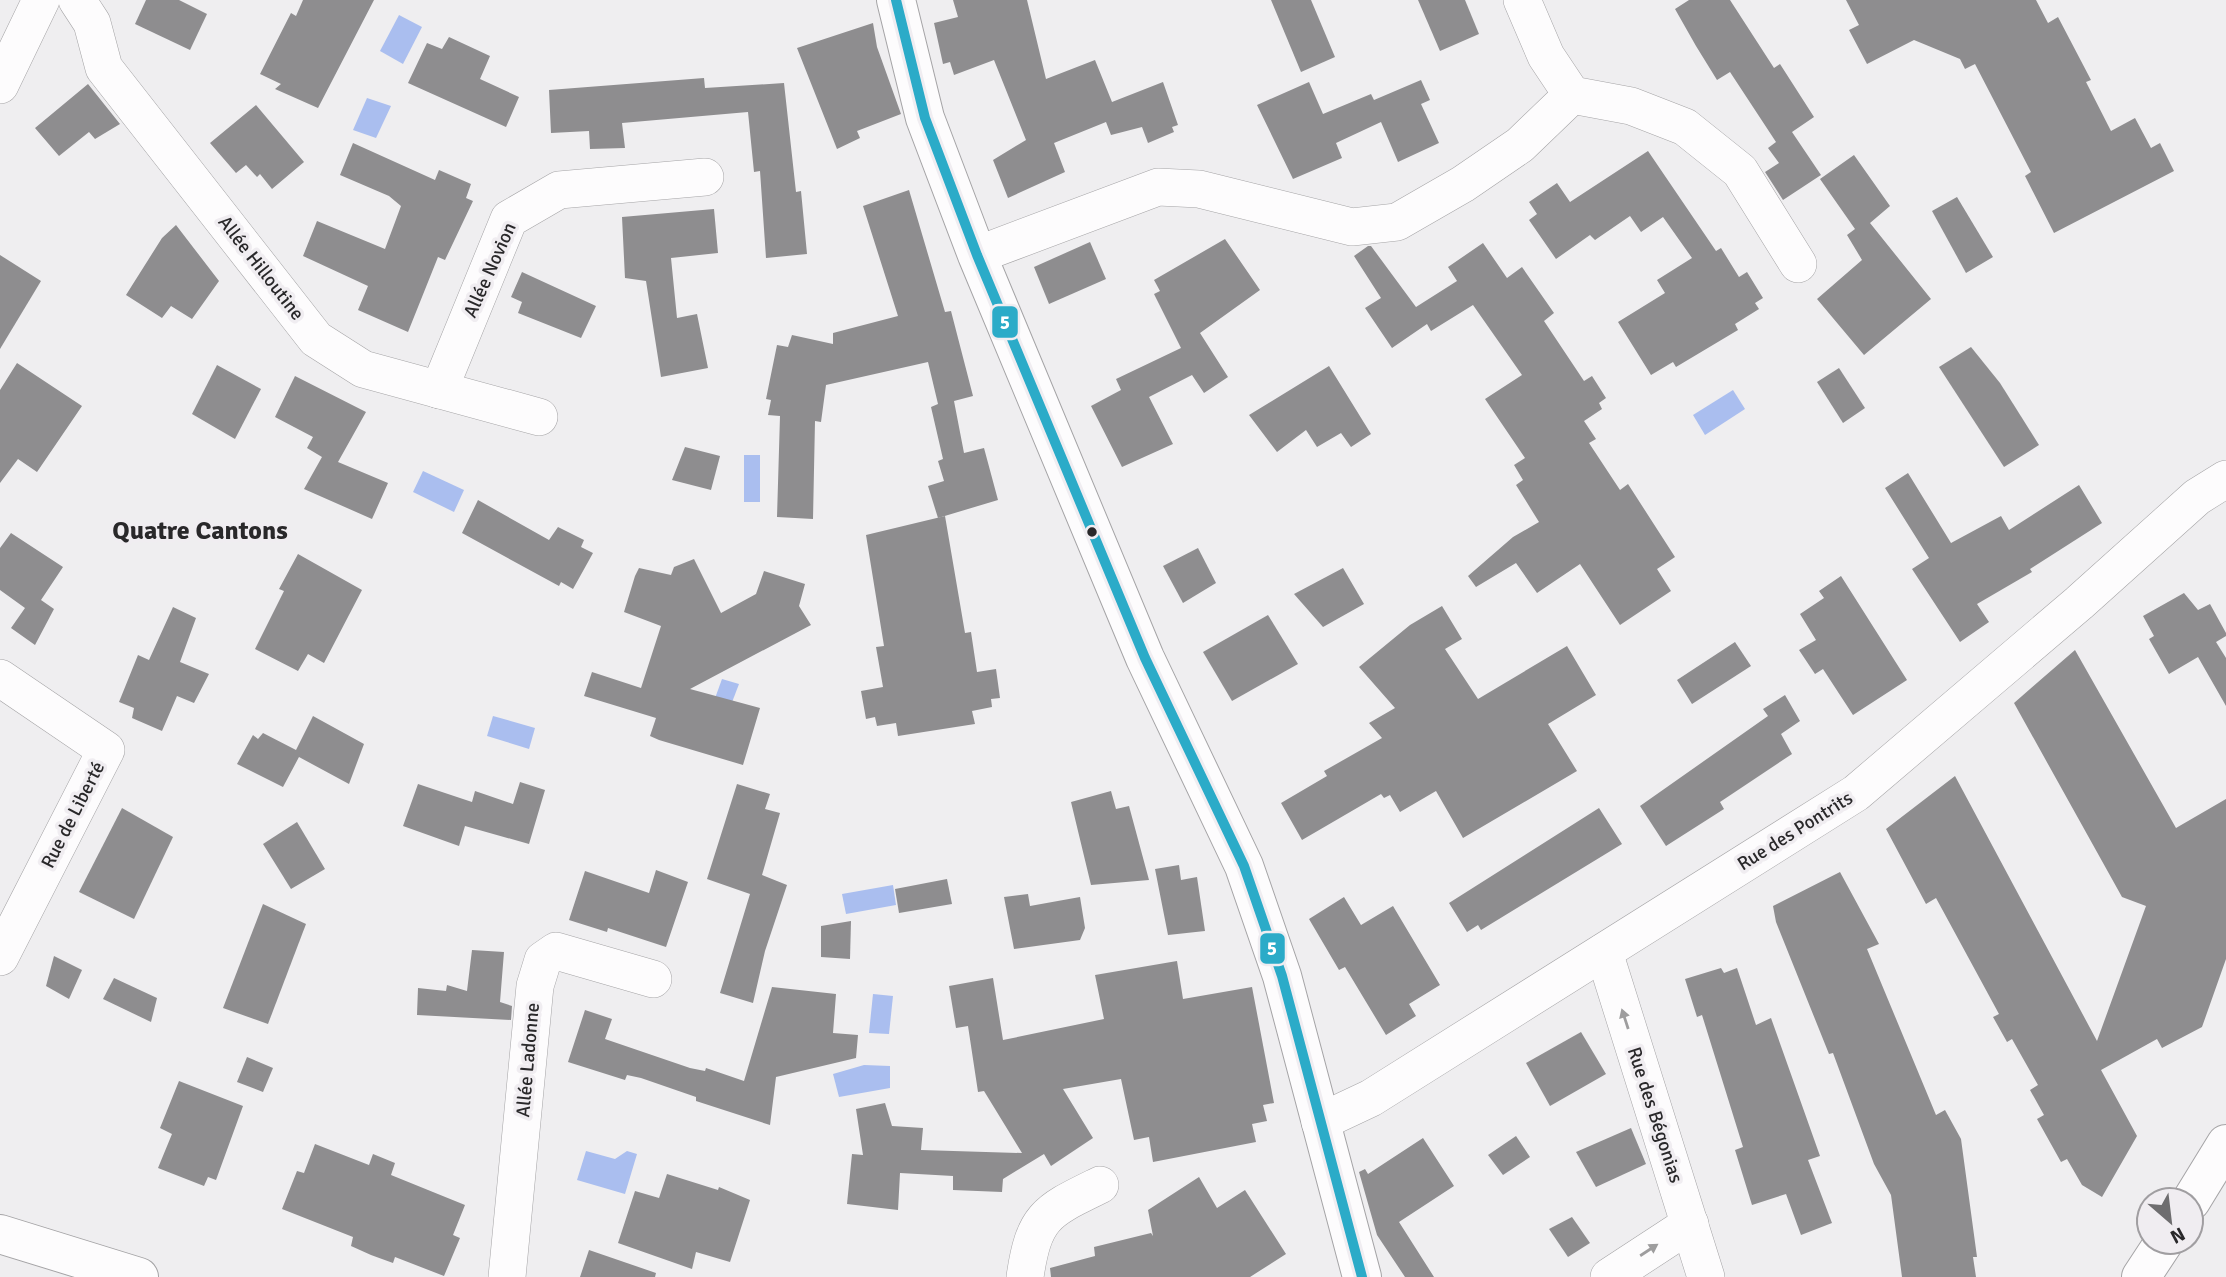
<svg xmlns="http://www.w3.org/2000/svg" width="2226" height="1277" viewBox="0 0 2226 1277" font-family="Signika,sans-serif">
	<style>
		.water { fill: #aabeef }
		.building { fill: #8e8d8f }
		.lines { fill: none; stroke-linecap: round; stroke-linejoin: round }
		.street-casing { stroke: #a5a4a6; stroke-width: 38 }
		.secondary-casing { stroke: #a5a4a6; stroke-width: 40 }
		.primary-casing { stroke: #a5a4a6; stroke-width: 40 }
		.street { stroke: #fdfcfd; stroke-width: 37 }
		.secondary { stroke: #fdfcfd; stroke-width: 38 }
		.primary { stroke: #fdfcfd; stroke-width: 38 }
		.bus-1-casing { stroke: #f0edf1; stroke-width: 16 }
		.bus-1 { stroke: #2babc8; stroke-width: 10 }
		.oneway { fill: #9e9d9e }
		.bus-dot { fill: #29282a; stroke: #f0edf1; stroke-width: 2.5 }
		.labels { text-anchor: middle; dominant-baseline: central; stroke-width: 7; stroke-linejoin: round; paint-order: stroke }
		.street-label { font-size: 19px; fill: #29282a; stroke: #f0edf1 }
		.district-label { font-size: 26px; font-weight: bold; fill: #29282a; stroke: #f0edf1 }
		.line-badge { stroke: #f0edf1; stroke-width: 2.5 }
		.badge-label { font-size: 19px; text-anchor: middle; font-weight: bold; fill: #fff }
	</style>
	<rect width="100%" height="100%" fill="#efeef0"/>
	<!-- water -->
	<g class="water">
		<polygon points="399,15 422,27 403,64 380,51"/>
		<polygon points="367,98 391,106 376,138 353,130"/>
		<polygon points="1733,390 1745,409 1705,435 1693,415"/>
		<rect x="744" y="455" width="16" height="47"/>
		<polygon points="423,471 464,490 454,512 413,492"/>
		<polygon points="722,679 739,684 726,718 710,712"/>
		<polygon points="493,716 535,728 529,749 487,736"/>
		<polygon points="893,885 896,905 846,914 842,894"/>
		<polygon points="873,994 893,996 889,1034 869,1033"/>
		<polygon points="864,1065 890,1066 890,1088 839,1097 833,1074"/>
		<polygon points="586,1151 615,1159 627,1151 637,1154 625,1194 577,1180"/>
	</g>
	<!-- building -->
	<g class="building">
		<polygon points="146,0 179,0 207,14 190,50 135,24"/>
		<polygon points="303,0 374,0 318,108 275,89 281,84 260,74 291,13 296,16"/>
		<polygon points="953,0 1027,0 1046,79 1095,60 1112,102 1163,82 1178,125 1172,127 1174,132 1148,143 1142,127 1111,135 1106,122 1054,143 1065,172 1008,198 993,160 1026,140 994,60 954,75 950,62 943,64 934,23 958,17"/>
		<polygon points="1271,0 1311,0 1335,57 1301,72"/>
		<polygon points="1418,0 1465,0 1479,34 1440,51"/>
		<polygon points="1689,0 1730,0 1774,68 1780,64 1814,117 1792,132 1821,175 1783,200 1765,172 1779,163 1768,148 1776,142 1730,72 1717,80 1696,46 1675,9"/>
		<polygon points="1846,0 2036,0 2048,23 2058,17 2091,80 2086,82 2111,131 2135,118 2151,148 2160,143 2174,171 2054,233 2025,176 2031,172 1975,64 1965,69 1960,59 1914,40 1867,64 1849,30 1859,25"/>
		<polygon points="873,23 877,47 901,114 857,131 860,138 837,149 797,48"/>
		<polygon points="449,37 490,56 480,79 519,97 506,127 408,83 427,43 442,49"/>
		<polygon points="704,78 705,88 784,83 796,192 801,191 807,254 766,258 760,171 754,172 748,112 622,123 625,148 590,149 589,131 551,133 549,90"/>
		<polygon points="1421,80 1430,100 1421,104 1439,143 1398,162 1381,122 1336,143 1342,158 1293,179 1257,105 1309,82 1323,114 1371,94 1374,100"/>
		<polygon points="88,84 120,124 95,139 89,132 59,156 35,128"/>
		<polygon points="256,105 304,162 272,189 260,174 257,177 246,165 236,173 210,143"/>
		<polygon points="353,143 435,180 439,170 471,184 466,198 473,201 445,260 438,257 408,332 358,310 368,286 303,256 317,221 385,249 401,206 389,196 340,175"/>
		<polygon points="1648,151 1716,251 1721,248 1739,277 1747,272 1763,298 1755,303 1759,309 1735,324 1738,330 1676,367 1673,362 1651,375 1618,322 1665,293 1657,280 1692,258 1663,217 1641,232 1630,216 1595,240 1590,235 1556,259 1529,220 1537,214 1529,202 1557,183 1570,202"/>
		<polygon points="1854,155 1890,206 1870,223 1931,299 1864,355 1817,299 1862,260 1847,235 1855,229 1820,179"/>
		<polygon points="909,190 945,312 951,311 973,396 954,401 964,453 984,448 998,500 938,518 928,486 944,481 938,461 943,459 931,407 938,404 928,362 826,385 821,422 815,421 813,519 777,517 780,416 768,415 771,400 766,399 777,345 788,347 792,335 833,344 833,333 898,316 863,206"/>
		<polygon points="1957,197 1993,257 1966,273 1932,211"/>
		<polygon points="714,209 718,253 671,258 677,318 697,314 708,368 661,377 646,281 625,278 622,217"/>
		<polygon points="176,225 219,281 192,319 171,306 162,318 126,295 162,238"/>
		<polygon points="1225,239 1260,290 1200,333 1228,377 1204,393 1192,375 1149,397 1173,444 1122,467 1091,406 1121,390 1116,379 1181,348 1154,294 1160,291 1154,280"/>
		<polygon points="1090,242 1106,279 1049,304 1034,267"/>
		<polygon points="1483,243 1507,278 1522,267 1554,313 1544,321 1584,381 1592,376 1606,398 1599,403 1602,409 1584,421 1596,439 1589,443 1620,490 1628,484 1675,557 1657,569 1671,591 1620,625 1580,564 1537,593 1516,563 1476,587 1468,576 1513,537 1539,522 1516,485 1523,480 1514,465 1525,458 1485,399 1522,375 1473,305 1431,331 1427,324 1392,348 1365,308 1381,298 1354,256 1368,246 1371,246 1416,307 1457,281 1448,267"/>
		<polygon points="0,255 41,281 0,349"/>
		<polygon points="522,272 596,306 581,338 518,313 522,302 511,297"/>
		<polygon points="1971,347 2000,383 2039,445 2004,467 1939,367"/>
		<polygon points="17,363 82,406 37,472 18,459 0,483 0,390"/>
		<polygon points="217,365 261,389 235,439 192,414"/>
		<polygon points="1329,366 1371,434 1351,447 1341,433 1317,447 1306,430 1277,452 1249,415"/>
		<polygon points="1839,368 1865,408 1843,423 1817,382"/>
		<polygon points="295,376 366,412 338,462 388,483 372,519 304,489 322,457 307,448 313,437 275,417"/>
		<polygon points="685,447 720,456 711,490 672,480"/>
		<polygon points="1908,473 1951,543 2001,516 2009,530 2079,485 2102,523 2030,569 2032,572 1977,604 1989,622 1960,642 1912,569 1929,558 1885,488"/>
		<polygon points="478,500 549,540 558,527 584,540 581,547 593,553 573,589 561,582 559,586 462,533"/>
		<polygon points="945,516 965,633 971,632 977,672 996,669 1000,698 991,699 992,707 972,711 975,724 898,736 896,723 877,726 875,717 866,719 861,691 883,687 876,647 884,646 866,535"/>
		<polygon points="11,533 63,567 41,600 54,609 35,645 11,628 25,608 0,590 0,548"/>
		<polygon points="1198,548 1216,583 1183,603 1163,566"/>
		<polygon points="298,554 362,590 324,663 308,654 298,671 255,649 284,591 279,589"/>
		<polygon points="694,559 721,613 756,594 764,571 805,584 799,606 811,625 690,689 760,708 743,765 659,740 650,736 656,718 584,696 592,672 641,688 661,626 624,612 635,576 639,568 671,575 674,567"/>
		<polygon points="1343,568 1364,604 1323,627 1294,594"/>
		<polygon points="1841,576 1907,680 1853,715 1823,669 1815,674 1799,650 1816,640 1800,614 1824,598 1819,591"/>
		<polygon points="2184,593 2198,610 2210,604 2226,633 2226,636 2216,642 2226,658 2226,706 2198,657 2169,674 2149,639 2154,636 2143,616"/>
		<polygon points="1442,606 1462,639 1445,649 1478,699 1567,646 1596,695 1548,724 1577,771 1463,838 1436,791 1400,812 1390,795 1384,798 1381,794 1302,840 1281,803 1327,776 1324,771 1382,738 1369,723 1395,708 1359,667 1410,625"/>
		<polygon points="173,607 196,618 180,662 209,674 194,703 177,696 162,731 132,718 134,708 119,702 138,655 149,660"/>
		<polygon points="1268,615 1298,664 1232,701 1203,652"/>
		<polygon points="1735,642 1751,666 1692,704 1677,680"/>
		<polygon points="2075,650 2176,828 2226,799 2226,959 2202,1027 2162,1048 2157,1039 2101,1070 2137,1136 2102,1197 2082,1185 2067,1159 2061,1162 2037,1119 2044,1115 2030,1090 2038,1085 2012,1039 2007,1042 1993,1017 1999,1014 1936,898 1926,904 1886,829 1955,776 2097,1041 2146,906 2122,897 2014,703"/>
		<polygon points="1785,695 1800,721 1781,734 1792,754 1720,802 1724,809 1666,846 1640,806 1768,716 1763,709"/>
		<polygon points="313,716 364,744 349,784 299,757 283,787 237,764 253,735 258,739 263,733 296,750"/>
		<polygon points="520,782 545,790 529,844 465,826 459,846 403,826 418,784 472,802 475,791 513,804"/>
		<polygon points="737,784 770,794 765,809 780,813 762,875 787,885 765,951 753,1003 720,993 750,894 707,879"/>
		<polygon points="1111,791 1116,809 1129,806 1149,880 1091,885 1071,802"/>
		<polygon points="122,808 173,837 134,919 79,892"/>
		<polygon points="1599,808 1622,844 1481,930 1478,925 1467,932 1449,903"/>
		<polygon points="297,822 325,869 291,889 263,844"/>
		<polygon points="1179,865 1181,880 1197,877 1205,931 1168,935 1155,869"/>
		<polygon points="656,870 688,882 666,947 608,928 607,932 569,920 585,871 649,893"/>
		<polygon points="1840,872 1879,944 1867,949 1936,1115 1945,1110 1961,1139 1977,1257 1973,1257 1976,1277 1902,1277 1891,1195 1874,1164 1833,1053 1829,1054 1776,922 1773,906"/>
		<polygon points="947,879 952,904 899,913 895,889"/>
		<polygon points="1028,894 1030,906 1080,897 1085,928 1080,940 1014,949 1004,897"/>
		<polygon points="1344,897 1361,925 1393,906 1440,985 1409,1004 1416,1016 1386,1035 1345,967 1339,970 1309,919"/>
		<polygon points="263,904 306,924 268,1024 223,1008"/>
		<polygon points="851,921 850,959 821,957 821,926"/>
		<polygon points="472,950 504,952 500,1002 512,1006 511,1020 417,1015 418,988 446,991 447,985 467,991"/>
		<polygon points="54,956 82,970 69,999 46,986"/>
		<polygon points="1177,961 1183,999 1252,987 1274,1103 1263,1105 1267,1121 1252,1124 1256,1142 1153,1162 1149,1137 1134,1140 1121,1079 1063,1089 1093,1138 1051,1166 1044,1154 1003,1179 1002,1192 953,1190 953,1176 900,1173 898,1210 847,1204 852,1154 863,1155 856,1109 885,1103 892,1126 923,1128 921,1150 1022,1153 984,1091 978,1092 968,1026 956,1028 949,986 993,978 1003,1040 1104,1019 1095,975"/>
		<polygon points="1721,968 1724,973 1737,968 1756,1025 1771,1018 1820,1156 1808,1160 1832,1223 1801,1235 1786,1194 1752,1205 1735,1150 1743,1147 1702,1015 1697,1017 1685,979"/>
		<polygon points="114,978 157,998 151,1022 103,999"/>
		<polygon points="772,987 836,994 833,1033 858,1035 856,1058 776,1077 770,1125 696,1101 696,1097 641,1078 627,1075 625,1080 568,1062 585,1010 612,1019 605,1039 690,1068 705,1071 706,1068 744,1081"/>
		<polygon points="1581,1032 1606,1074 1550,1106 1526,1063"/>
		<polygon points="247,1057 273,1068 263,1092 237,1082"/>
		<polygon points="179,1081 243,1106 216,1180 208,1177 204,1186 158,1168 172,1134 160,1128"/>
		<polygon points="1631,1128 1646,1164 1596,1187 1576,1152"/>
		<polygon points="1516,1136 1530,1157 1503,1175 1488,1155"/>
		<polygon points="1423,1138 1454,1186 1399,1222 1434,1277 1405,1277 1377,1235 1359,1172 1365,1169 1368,1174"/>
		<polygon points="315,1144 369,1165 373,1154 395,1163 391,1175 465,1205 453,1235 460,1238 444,1276 395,1257 393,1263 371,1255 351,1246 353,1237 282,1209 297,1171 304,1173"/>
		<polygon points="667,1174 718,1190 719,1187 750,1200 730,1262 696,1252 692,1269 618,1243 635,1191 659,1198"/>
		<polygon points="1199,1177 1217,1208 1245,1190 1286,1254 1250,1277 1051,1277 1050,1268 1095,1256 1094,1247 1151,1233 1153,1236 1148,1210"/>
		<polygon points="1572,1217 1590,1243 1568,1257 1549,1229"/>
		<polygon points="589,1250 656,1273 655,1277 580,1277"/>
	</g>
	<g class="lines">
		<!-- street casing -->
		<g class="street-casing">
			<g id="street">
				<polyline points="77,0 92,23 104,68 316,339 363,369 539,417"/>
				<polyline points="1522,0 1546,56 1572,95 1631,106 1685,127 1740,171 1798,264"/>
				<polyline points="0,85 41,0"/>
				<polyline points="977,255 1158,187 1199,189 1352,227 1397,222 1463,184 1520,145 1572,95"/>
				<polyline points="439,390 509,219 559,190 705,177"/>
				<polyline points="0,678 106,750 0,957"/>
				<polyline points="1604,952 1706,1277"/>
				<polyline points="1320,1122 1371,1098 1856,793 2079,603 2197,497 2226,479"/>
				<polyline points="507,1277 535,986 543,960 556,951 653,979"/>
				<path d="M 1025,1277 C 1034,1215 1047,1211 1100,1185"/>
				<polyline points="1609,1277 1690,1224"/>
			</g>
		</g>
		<!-- secondary casing -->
		<g class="secondary-casing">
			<g id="secondary">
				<polyline points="896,0 925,118 977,255 1145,658 1244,866 1282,976 1362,1277"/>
				<polyline points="0,1234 139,1277"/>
			</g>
		</g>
		<!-- primary casing -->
		<g class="primary-casing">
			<g id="primary">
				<polyline points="2191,1201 2226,1144"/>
				<polyline points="2141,1277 2164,1242"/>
			</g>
		</g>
		<!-- street -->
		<use href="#street" class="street"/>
		<!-- secondary -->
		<use href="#secondary" class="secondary"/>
		<!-- primary -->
		<use href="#primary" class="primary"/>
		<!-- bus-1 casing -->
		<g class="bus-1-casing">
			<polyline id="bus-1" points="896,0 925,118 977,255 1145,658 1244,866 1282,976 1362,1277"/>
		</g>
		<!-- bus-1 -->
		<use href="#bus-1" class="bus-1"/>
	</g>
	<!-- one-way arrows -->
	<defs><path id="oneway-solid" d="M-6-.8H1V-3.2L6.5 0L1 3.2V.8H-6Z" transform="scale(1.75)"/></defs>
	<g class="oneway">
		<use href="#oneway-solid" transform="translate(1625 1019) rotate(-108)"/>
		<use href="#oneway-solid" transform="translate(1649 1250) rotate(-33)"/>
	</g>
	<!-- markers -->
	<circle class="bus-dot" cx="1092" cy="532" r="6"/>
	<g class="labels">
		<!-- street labels -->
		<g class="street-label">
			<text transform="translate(261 268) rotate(52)">Allée Hilloutine</text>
			<text transform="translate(490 270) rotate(-66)">Allée Novion</text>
			<text transform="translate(73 815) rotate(-63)">Rue de Liberté</text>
			<text transform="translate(1795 831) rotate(-32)">Rue des Pontrits</text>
			<text transform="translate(528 1060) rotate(-85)">Allée Ladonne</text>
			<text transform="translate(1655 1115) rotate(72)">Rue des Bégonias</text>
		</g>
		<!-- district labels -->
		<g class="district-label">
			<text x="200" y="531">Quatre Cantons</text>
		</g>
	</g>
	<g class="line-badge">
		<rect x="991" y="305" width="28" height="34" rx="7" fill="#2babc8"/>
		<rect x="1259" y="932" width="27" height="33" rx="7" fill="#2babc8"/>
	</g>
	<g class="badge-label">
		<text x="1005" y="329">5</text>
		<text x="1272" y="955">5</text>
	</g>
	<!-- north arrow -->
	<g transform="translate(2170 1221) rotate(152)"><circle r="33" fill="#f0edf1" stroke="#a09ea1" stroke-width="2"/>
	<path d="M0-5L12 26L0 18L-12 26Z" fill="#6e6d6f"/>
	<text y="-10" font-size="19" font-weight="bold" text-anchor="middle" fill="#29282a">N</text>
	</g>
</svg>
